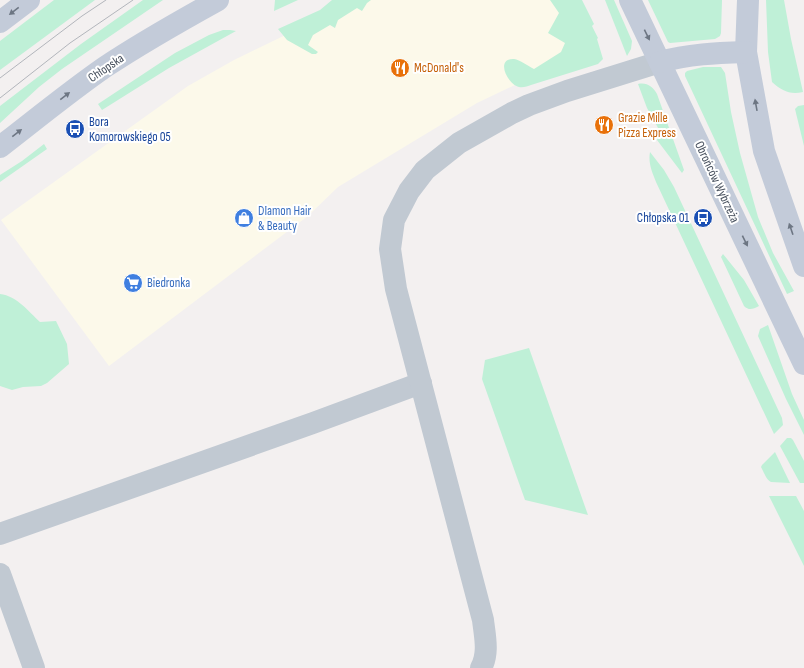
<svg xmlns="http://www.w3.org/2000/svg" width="804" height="668" viewBox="0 0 804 668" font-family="'Sofia Sans Condensed',sans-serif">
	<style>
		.commercial { fill: #fcf9ea }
		.green { fill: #bff0d7 }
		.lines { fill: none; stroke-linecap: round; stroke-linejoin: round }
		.minor { stroke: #c1c9d2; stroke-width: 22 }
		.secondary { stroke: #c3cbd9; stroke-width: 22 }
		.tram { stroke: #b2b5bb; stroke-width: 1 }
		.oneway { fill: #6d7683 }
		.labels { text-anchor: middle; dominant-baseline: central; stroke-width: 4; stroke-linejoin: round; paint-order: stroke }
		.street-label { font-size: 13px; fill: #48515e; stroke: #fff }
		.food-label { font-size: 13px; fill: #c56008; stroke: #fff; text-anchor: start }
		.transit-label { font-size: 13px; fill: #164399; stroke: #fff; text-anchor: start }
		.shop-label { font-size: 13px; fill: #366cbe; stroke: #fff; text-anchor: start }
	</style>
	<rect width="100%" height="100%" fill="#f3f0f0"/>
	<!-- commercial -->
	<polygon class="commercial" points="347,0 555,0 578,34 565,55 515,85 477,103 338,187 308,216 109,366 1,220 188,86 234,60 300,28"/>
	<!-- green -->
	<g class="green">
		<polygon points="54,0 95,0 0,70 0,41"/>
		<polygon points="143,0 163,0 62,69 39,87 0,123 0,106 81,44"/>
		<polygon points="275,0 298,0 274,11"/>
		<polygon points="332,0 371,0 367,3 362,11 357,8 338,20 335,28 330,25 313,35 308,45 318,52 316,54 312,54 287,40 278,29 320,10"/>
		<path d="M 550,0 L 582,0 L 594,24 L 592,26 L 598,38 L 597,39 L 603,59 L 598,64 L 531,85 C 528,86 523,88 519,87 C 507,84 495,58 514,59 C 520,60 528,66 534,69 L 561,52 L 565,43 L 548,33 L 559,13 Z"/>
		<polygon points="605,0 614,0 632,41 631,49 627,56"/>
		<polygon points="648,0 722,0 721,33 720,36 715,39 670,43 668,42"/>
		<path d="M 766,0 L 784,0 L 791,39 L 803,92 C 790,95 782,91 772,82 L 768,52 Z"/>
		<polygon points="223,30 230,30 236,31 169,68 102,110 98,104 175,53 209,35"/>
		<polygon points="703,67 721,67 725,73 731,112 740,153 758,217 773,253 794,291 787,294 685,76 685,73 687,71"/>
		<path d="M 638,84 C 647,82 653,87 657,94 L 684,170 L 682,173 L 657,140 L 659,130 L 657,126 L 647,108 Z"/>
		<polygon points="804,105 804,146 795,109 798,106"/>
		<polygon points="44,144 47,149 0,182 0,175 22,161"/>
		<path d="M 650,152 L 664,170 L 674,187 L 782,418 L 783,425 L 774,434 L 656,182 C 652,172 648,163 650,152 Z"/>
		<path d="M 723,254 L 744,280 L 759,306 C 753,309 749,311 744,306 L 722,259 L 721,257 Z"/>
		<path d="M 0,294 C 17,296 29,312 40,322 L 56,321 L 67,344 L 69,364 L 47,383 L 41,386 L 23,387 L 12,390 L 0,386 Z"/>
		<polygon points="768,325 792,394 804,420 804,435 786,399 758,336 760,329"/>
		<polygon points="529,348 588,515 525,500 482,379 485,360"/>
		<polygon points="787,438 791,438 793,440 804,461 804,483 800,483 780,446"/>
		<path d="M 775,452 L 790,483 L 771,482 C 766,480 764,472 761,467 L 762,465 Z"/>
		<polygon points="769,496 796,496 804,511 804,566"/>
	</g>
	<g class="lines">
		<!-- minor -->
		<g class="minor">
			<polyline points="0,534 313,423 421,383"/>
			<polyline points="0,574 34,668"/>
			<path d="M 481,668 C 489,653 485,637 483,620 L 396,289 L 390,249 L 394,220 L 409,191 L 425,170 L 459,143 L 512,113 L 529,105 L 567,91 L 660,62"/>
		</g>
		<!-- secondary -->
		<g class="secondary">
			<polyline points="630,0 804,364"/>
			<polyline points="748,0 746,52 764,151 804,266"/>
			<polyline points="0,22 29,0"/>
			<path d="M 660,62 C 688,54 717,53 746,52"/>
			<path d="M 0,147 C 35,120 69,92 105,67 C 141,43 180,21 218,0"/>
		</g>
		<!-- tram -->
		<g class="tram">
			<polyline points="0,78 82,16 106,0"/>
			<polyline points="0,98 70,43 133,0"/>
		</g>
	</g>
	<!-- one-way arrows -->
	<defs><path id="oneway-solid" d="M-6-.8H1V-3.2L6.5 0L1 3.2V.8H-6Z"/></defs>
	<g class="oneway">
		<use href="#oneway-solid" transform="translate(14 11) rotate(142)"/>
		<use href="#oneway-solid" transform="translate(647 35) rotate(64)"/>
		<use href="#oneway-solid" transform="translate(65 96) rotate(-38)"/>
		<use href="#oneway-solid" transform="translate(756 105) rotate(-100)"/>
		<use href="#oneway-solid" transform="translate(17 133) rotate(-38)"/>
		<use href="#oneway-solid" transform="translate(791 229) rotate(-109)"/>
		<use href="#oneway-solid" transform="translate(745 241) rotate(64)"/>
	</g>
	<!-- icons -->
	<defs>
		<g id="restaurant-disc" transform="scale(1)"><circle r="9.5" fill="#e8710a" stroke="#fff"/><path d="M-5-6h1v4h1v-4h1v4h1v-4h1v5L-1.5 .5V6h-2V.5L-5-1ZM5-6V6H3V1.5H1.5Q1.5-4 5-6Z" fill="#fff"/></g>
		<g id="bus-disc" transform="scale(1)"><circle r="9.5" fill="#1a4fb4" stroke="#fff"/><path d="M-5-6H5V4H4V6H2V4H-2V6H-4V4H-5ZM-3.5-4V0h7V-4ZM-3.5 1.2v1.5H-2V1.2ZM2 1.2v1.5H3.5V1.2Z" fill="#fff"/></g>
		<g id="shop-disc" transform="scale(1)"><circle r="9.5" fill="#3f7fe0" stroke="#fff"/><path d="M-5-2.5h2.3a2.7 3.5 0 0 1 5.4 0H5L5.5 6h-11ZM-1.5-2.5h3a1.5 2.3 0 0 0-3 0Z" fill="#fff"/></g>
		<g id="supermarket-disc" transform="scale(1)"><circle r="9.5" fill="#3f7fe0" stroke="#fff"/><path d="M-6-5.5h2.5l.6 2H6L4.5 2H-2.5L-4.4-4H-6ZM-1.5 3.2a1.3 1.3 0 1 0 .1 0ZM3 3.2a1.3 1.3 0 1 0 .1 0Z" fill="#fff"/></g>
	</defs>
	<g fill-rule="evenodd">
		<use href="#restaurant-disc" x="400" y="68"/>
		<use href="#restaurant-disc" x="604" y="125"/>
		<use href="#bus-disc" x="75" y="129"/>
		<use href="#shop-disc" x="244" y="218"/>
		<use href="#bus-disc" x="703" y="218"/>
		<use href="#supermarket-disc" x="133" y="283"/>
	</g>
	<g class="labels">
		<!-- street labels -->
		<g class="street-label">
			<text transform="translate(106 68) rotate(-34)">Chłopska</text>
			<text transform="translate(717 182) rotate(65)">Obrońców Wybrzeża</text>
		</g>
		<!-- food labels -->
		<g class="food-label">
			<text x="414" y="68">McDonald's</text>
			<text x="618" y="118">Grazie Mille<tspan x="618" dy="15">Pizza Express</tspan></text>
		</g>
		<!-- transit labels -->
		<g class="transit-label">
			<text x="89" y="122">Bora<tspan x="89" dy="15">Komorowskiego 05</tspan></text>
			<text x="689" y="218" text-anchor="end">Chłopska 01</text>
		</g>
		<!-- shop labels -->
		<g class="shop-label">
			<text x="258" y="211">DIamon Hair<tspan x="258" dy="15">&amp; Beauty</tspan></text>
			<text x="147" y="283">Biedronka</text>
		</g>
	</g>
</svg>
